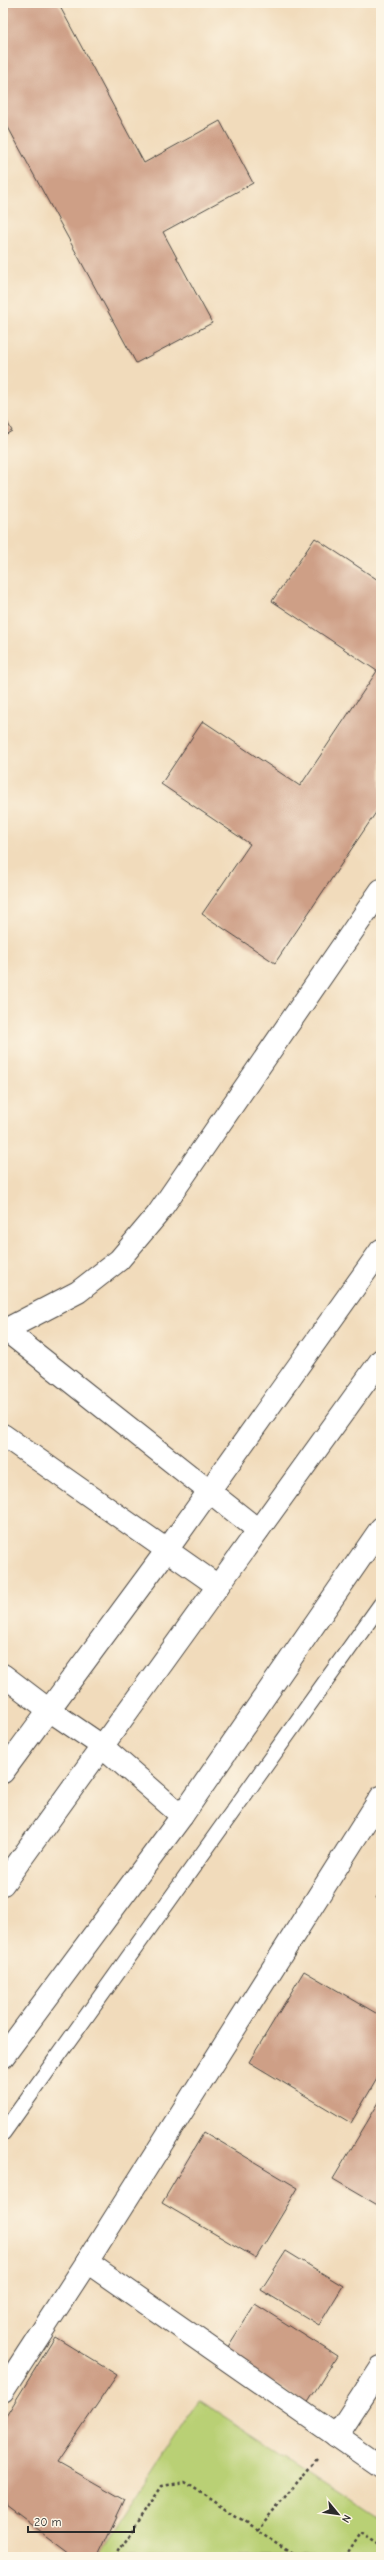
<svg xmlns="http://www.w3.org/2000/svg" width="384" height="2560" viewBox="0 0 384 2560" font-family="'Comic Neue',sans-serif">
	<style>
		.green { fill: #b9d074; stroke: #727e50 }
		.building { fill: #ce9f86 }
		.lines { fill: none; stroke-linecap: round; stroke-linejoin: round }
		.service-casing { stroke: #494541; stroke-width: 17 }
		.minor-casing { stroke: #494541; stroke-width: 24 }
		.tertiary-casing { stroke: #494541; stroke-width: 24 }
		.path { stroke: #494541; stroke-width: 2.5; stroke-dasharray: 3 3; stroke-linecap: butt }
		.service { stroke: #fff; stroke-width: 15 }
		.minor { stroke: #fff; stroke-width: 22 }
		.tertiary { stroke: #fff; stroke-width: 22 }
	</style>
	<rect width="100%" height="100%" fill="#fcf5e5"/>
	<filter id="ink" filterUnits="userSpaceOnUse"><feTurbulence type="fractalNoise" baseFrequency=".025" numOctaves="2"/><feDisplacementMap in="SourceGraphic" scale="8" xChannelSelector="R" yChannelSelector="G"/><feConvolveMatrix kernelMatrix="1 2 1 2 8 2 1 2 1" color-interpolation-filters="sRGB"/></filter>
	<filter id="wash" filterUnits="userSpaceOnUse"><feTurbulence type="fractalNoise" baseFrequency=".012" numOctaves="4" result="noise"/><feDisplacementMap in="SourceGraphic" scale="16" xChannelSelector="R" yChannelSelector="G"/><feGaussianBlur stdDeviation="0.9" result="paint"/><feColorMatrix in="noise" values="0 0 0 0 0 0 0 0 0 0 0 0 0 0 0 0 0 1.4 0 .05"/><feComposite in="paint" operator="in"/></filter>
	<g filter="url(#wash)">
		<rect width="100%" height="100%" fill="#f1dbbb"/>
		<!-- green -->
		<polygon class="green" points="199,2400 381,2519 381,2557 96,2557"/>
		<g id="blocks">
			<!-- building -->
			<g class="building">
				<polygon points="3,3 58,3 144,163 220,121 253,183 163,232 212,323 136,363 3,118"/>
				<polygon points="3,414 12,431 3,436"/>
				<polygon points="315,538 381,582 381,805 275,963 202,914 250,844 161,784 203,721 300,786 377,671 272,601"/>
				<polygon points="381,1889 381,1901 376,1898"/>
				<polygon points="304,1971 381,2016 381,2072 351,2123 249,2062"/>
				<polygon points="381,2099 381,2207 333,2179"/>
				<polygon points="204,2132 298,2188 256,2258 162,2203"/>
				<polygon points="286,2251 343,2286 319,2325 261,2290"/>
				<polygon points="255,2304 337,2356 307,2404 224,2353"/>
				<polygon points="55,2337 117,2375 58,2462 125,2500 98,2557 74,2557 6,2506 3,2495 3,2421"/>
			</g>
		</g>
	</g>
	<g filter="url(#ink)">
		<use href="#blocks" fill-opacity="0" stroke="#494541" stroke-width="1"/>
		<g class="lines">
			<!-- service casing -->
			<g class="service-casing">
				<polyline id="service" points="3,2133 381,1604"/>
			</g>
			<!-- minor casing -->
			<g class="minor-casing">
				<g id="minor">
					<polyline points="3,1328 258,1530"/>
					<polyline points="7,1329 78,1292 119,1260 157,1215 381,890"/>
					<polyline points="3,1435 218,1586"/>
					<polyline points="3,1675 49,1710 102,1746 182,1816"/>
					<polyline points="3,1772 167,1550 381,1250"/>
					<polyline points="87,2262 381,2467"/>
					<polyline points="3,2391 87,2262 381,1797"/>
					<polyline points="336,2436 381,2367"/>
				</g>
			</g>
			<!-- tertiary casing -->
			<g class="tertiary-casing">
				<g id="tertiary">
					<polyline points="3,1884 381,1360"/>
					<polyline points="3,2057 182,1816 381,1528"/>
				</g>
			</g>
			<!-- path -->
			<g class="path">
				<polyline points="257,2530 317,2459"/>
				<polyline points="115,2557 162,2486 185,2482 298,2557"/>
				<polyline points="345,2557 361,2532 381,2545"/>
			</g>
			<!-- service -->
			<use href="#service" class="service"/>
			<!-- minor -->
			<use href="#minor" class="minor"/>
			<!-- tertiary -->
			<use href="#tertiary" class="tertiary"/>
		</g>
	</g>
	<!-- margin -->
	<rect width="384" height="2560" fill="none" stroke="#fcf5e5" stroke-width="16"/>
	<!-- north arrow -->
	<g transform="translate(338 2514) rotate(119)" stroke="#fcf5e5" stroke-width="3" paint-order="stroke">
	<path d="M0-3L7 15L0 10L-7 15Z" fill="#2b2b2b"/>
	<text y="-6" font-size="11" font-weight="bold" text-anchor="middle" fill="#2b2b2b">N</text>
	</g>
	<!-- scale -->
	<path d="M28 2526v6h106v-6" fill="none" stroke="#2b2b2b" stroke-width="2"/>
	<text x="34" y="2526" font-size="12" fill="#2b2b2b" stroke="#fcf5e5" stroke-width="3" paint-order="stroke">20 m</text>
</svg>
